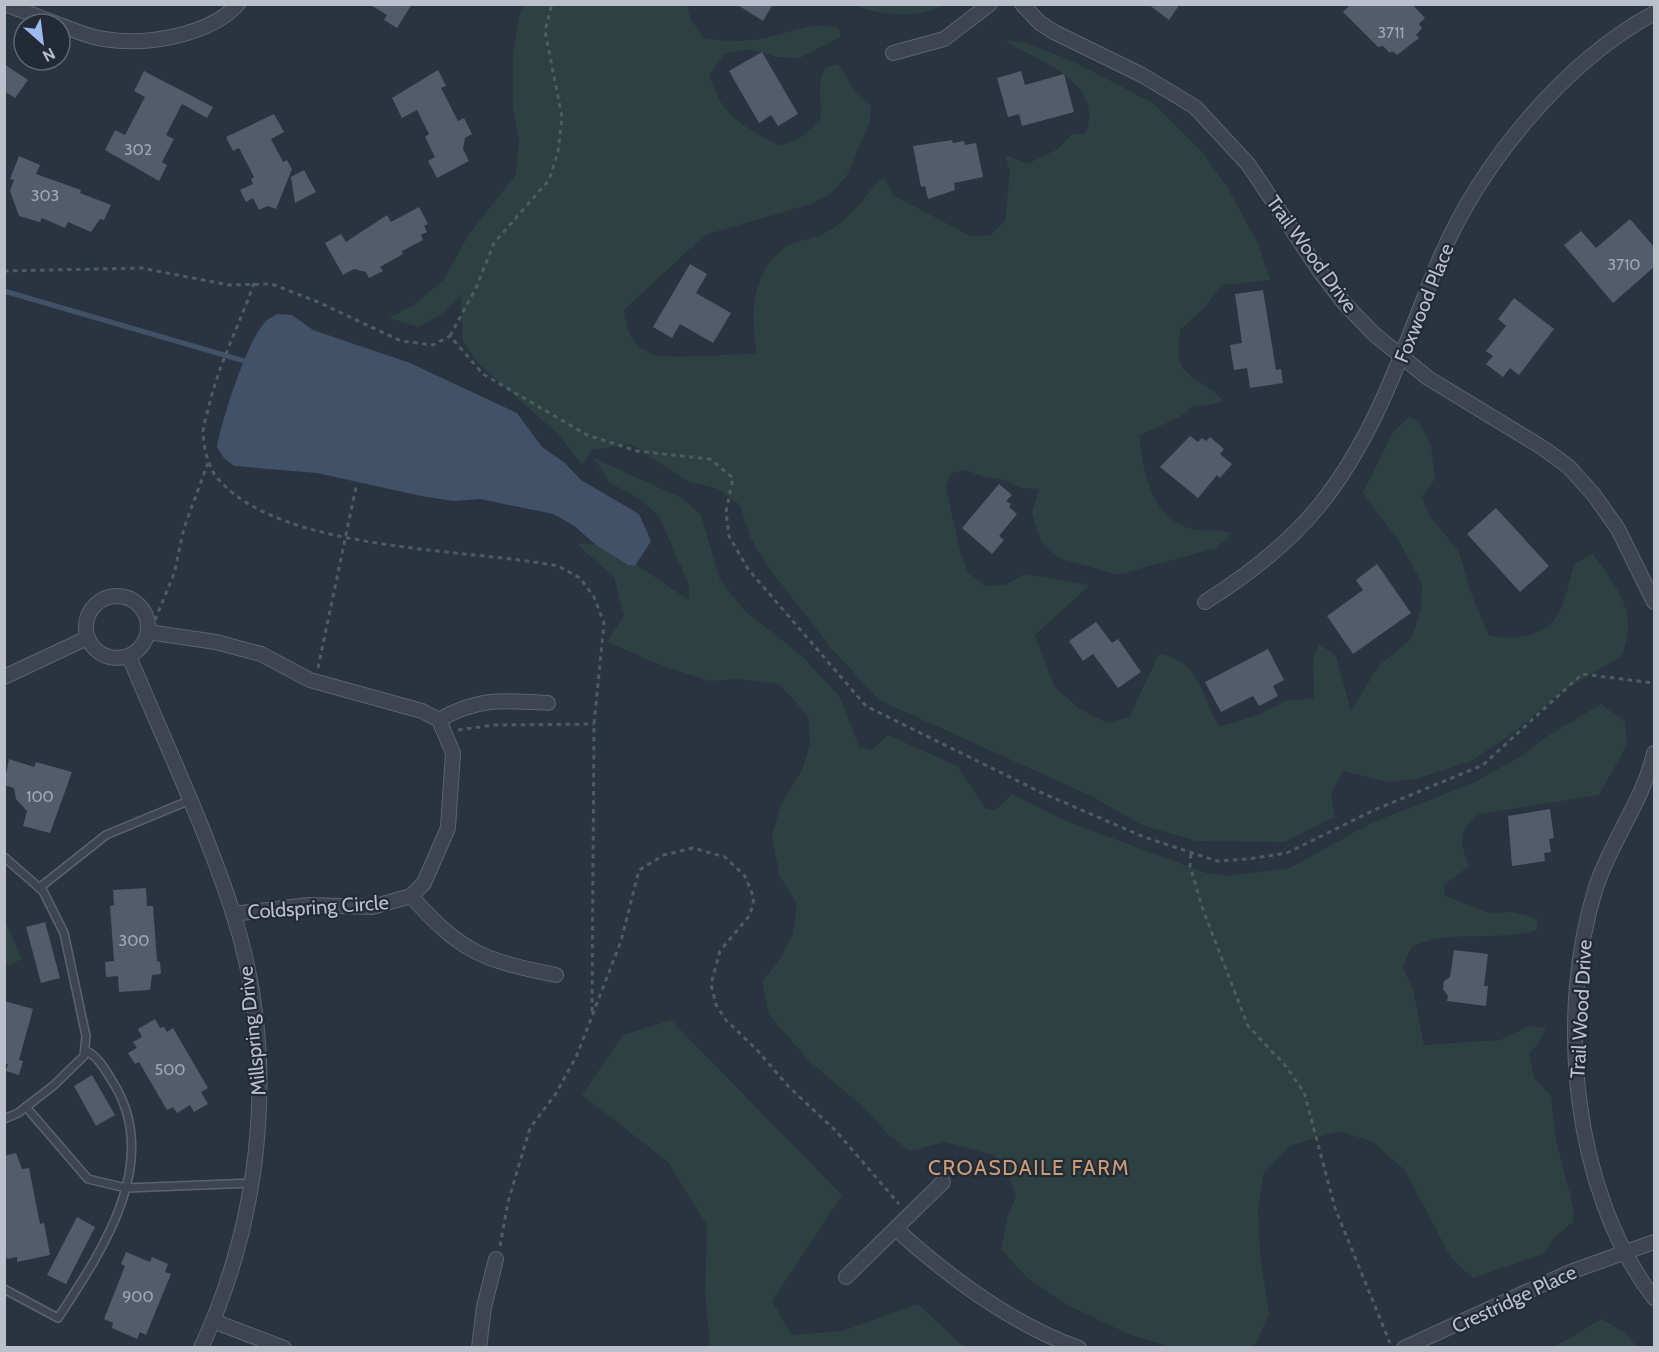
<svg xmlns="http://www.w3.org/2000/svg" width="1659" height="1352" viewBox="0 0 1659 1352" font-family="Cabin,sans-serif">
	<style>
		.green { fill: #2d4142 }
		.water { fill: #415167 }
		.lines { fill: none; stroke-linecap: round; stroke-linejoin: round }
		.stream { stroke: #415167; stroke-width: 5 }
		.building { fill: #535c6b }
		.service-casing { stroke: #5c636e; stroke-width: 10 }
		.minor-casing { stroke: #5c636e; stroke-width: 16 }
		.path { stroke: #4c5d60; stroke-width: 3; stroke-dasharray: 4.5 4.5; stroke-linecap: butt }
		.service { stroke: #3e4550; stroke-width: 7 }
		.minor { stroke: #3e4550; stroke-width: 14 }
		.labels { text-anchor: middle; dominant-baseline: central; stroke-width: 4.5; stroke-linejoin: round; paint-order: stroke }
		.number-label { font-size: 16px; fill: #a1a7b2 }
		.street-label { font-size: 20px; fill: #bbc0ca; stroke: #222a36 }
		.neighbourhood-label { font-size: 21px; letter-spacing: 1.5px; fill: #cc9b74; stroke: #222a36 }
	</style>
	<rect width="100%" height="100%" fill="#2a3340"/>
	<!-- green -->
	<g class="green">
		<path d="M 524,5 L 687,5 L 691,20 L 704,38 C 724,42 744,42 765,38 C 794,32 809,21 839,28 L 840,37 L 800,58 L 778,57 L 749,49 L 724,54 L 709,75 C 724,120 740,123 779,146 L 800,138 L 820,121 C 823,102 816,85 825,68 L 838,64 L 857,94 L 871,105 L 870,122 L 846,177 L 829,195 L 811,204 L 705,235 L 624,310 C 626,330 632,345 651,354 C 663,360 738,354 757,353 C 750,317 751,272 784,248 C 794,240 811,240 823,234 C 846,223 863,200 879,180 L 885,179 L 893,195 L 972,237 L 991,235 L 1005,221 L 1010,172 L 1005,154 L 1027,164 L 1058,149 L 1072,134 L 1085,134 C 1107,84 1040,61 1005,41 L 1023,42 L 1070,60 L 1153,103 L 1203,153 L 1229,190 L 1258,244 L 1270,280 L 1222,285 L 1205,307 L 1180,330 C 1180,339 1177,351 1179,359 C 1185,380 1211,384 1223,401 L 1211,405 L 1192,406 L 1181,416 L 1139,436 C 1144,472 1150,517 1191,529 C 1205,532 1218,528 1232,534 L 1216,548 L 1117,575 L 1059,558 L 1041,542 L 1032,513 L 1039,489 L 1021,488 L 1006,480 L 985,477 L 965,470 L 950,474 L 946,488 L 960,551 L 968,573 L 985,586 L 1005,585 L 1025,574 L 1090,585 L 1035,635 L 1054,686 L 1081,710 L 1107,723 L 1129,717 L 1159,654 C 1200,660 1201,695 1219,727 L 1258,715 L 1285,701 L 1314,698 L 1313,661 L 1319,644 L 1336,656 L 1351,711 L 1379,665 L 1411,639 L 1421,610 L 1422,583 L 1399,541 L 1363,493 L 1393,432 L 1409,417 L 1419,421 L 1431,446 L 1435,479 L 1422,497 L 1430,516 L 1459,552 L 1471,593 L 1489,636 C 1514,640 1541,638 1557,616 C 1565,605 1570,576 1575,563 L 1593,554 C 1619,593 1638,608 1622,656 L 1562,691 L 1516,731 L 1471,761 L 1416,779 L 1386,782 L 1343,771 L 1331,794 L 1335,817 L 1284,842 L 1196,841 L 1142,825 L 1089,795 L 879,700 L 831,648 L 769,568 L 751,539 L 740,505 L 718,489 L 689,482 L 631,444 L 592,450 L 582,465 L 558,434 L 478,363 L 463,342 L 461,295 L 443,313 L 419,327 L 389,318 L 410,307 L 443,281 L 468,236 L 516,174 L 519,140 L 513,109 L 513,53 L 520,12 Z"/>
		<path d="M 855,5 L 943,5 C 918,19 881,16 855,5 Z"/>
		<path d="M 594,458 L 682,498 L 701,515 L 720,580 L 745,611 L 802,656 L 840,697 L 859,747 L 872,750 L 888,735 L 957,766 L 986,809 L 996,810 L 1012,794 L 1066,821 L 1206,873 L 1226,876 L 1290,868 L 1373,822 L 1471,784 L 1518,758 L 1546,737 L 1601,704 L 1625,722 L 1627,745 L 1599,795 L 1479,814 C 1457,831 1460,842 1469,866 L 1444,885 L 1445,896 L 1489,913 L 1514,912 L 1537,919 L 1537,930 C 1496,942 1451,929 1412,946 L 1403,967 L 1413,989 L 1424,1045 L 1500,1040 L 1529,1026 L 1546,1028 L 1540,1041 L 1529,1054 L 1535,1079 L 1551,1096 L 1556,1140 L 1574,1210 L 1573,1222 L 1555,1237 L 1543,1254 L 1473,1278 L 1451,1258 L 1405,1170 L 1371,1141 L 1339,1131 L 1292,1145 L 1264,1171 L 1258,1210 L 1260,1255 L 1269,1313 L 1256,1344 L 1250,1347 L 1172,1347 L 1131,1335 L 1069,1306 L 1027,1278 L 1001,1249 L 1008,1215 L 1016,1197 L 1008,1173 L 994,1155 L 945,1142 L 910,1151 L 890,1136 L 861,1105 L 810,1062 L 769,1015 L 762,981 L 778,962 L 793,934 L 797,904 L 779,874 L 772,835 L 781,805 L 803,768 L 810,743 L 808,716 L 779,684 L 739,679 L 709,681 L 663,666 L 607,642 L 624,615 L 614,577 L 577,544 C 602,536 667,586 689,600 L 689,585 L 659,516 L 638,498 L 610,483 Z"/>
		<polygon points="5,921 22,959 5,967 4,967"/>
		<polygon points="671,1020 842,1195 772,1301 791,1335 842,1331 918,1304 964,1347 710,1347 705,1292 707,1225 668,1162 582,1095 623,1035"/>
		<polygon points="1602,1319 1625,1333 1637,1347 1554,1347"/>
	</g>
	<!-- water -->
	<path class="water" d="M 278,314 L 292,315 L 313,330 L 410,363 L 517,413 L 542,447 L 565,463 L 581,480 L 639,514 L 651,541 L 635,566 L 628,565 L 596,545 L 573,525 L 553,514 L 480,499 L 453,501 L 421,496 L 317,473 L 234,466 L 224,458 L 217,447 C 222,419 247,340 266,321 C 269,318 274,316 278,314 Z"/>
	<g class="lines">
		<!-- stream -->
		<polyline class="stream" points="4,291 248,362"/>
	</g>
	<!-- building -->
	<g class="building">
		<polygon points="369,4 412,4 397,28 384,20 387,15"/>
		<polygon points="736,4 773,4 763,21"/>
		<polygon points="1148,4 1180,4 1169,20"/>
		<polygon points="1351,4 1412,4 1425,18 1419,24 1422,28 1416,35 1419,38 1397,55 1392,51 1390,53 1383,46 1378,47 1343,12"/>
		<polygon points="762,52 798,114 778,126 771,115 759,123 729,71"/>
		<polygon points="4,64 28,80 15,98 4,91"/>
		<polygon points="438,70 446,86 441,88 458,121 464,118 472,134 465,138 463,149 469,161 437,178 428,161 435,157 425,137 429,134 417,110 402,118 392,98"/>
		<polygon points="144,71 213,107 207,118 182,104 166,135 174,139 162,162 167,165 159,181 105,150 115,130 125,135 145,97 134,91"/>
		<polygon points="1021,71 1025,85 1064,74 1074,112 1022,126 1019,114 1008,117 997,78"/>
		<polygon points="274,114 284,132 271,139 283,162 287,160 292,169 276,209 268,206 259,210 253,198 246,202 240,190 253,184 251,179 254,177 239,148 233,151 226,137"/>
		<polygon points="952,140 953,143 964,141 965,145 976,143 983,177 954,183 955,190 928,199 925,186 921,187 913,146"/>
		<polygon points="19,156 40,165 36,174 81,190 80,193 111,205 104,220 100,219 91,232 68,222 65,228 42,218 40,222 19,216 10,191 14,180 10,179"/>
		<polygon points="304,170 316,192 295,203 291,177"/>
		<polygon points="419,207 428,224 424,226 427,232 421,235 423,240 402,251 403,254 380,267 383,271 369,278 366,272 354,269 343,275 325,243 341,234 346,242 387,215 391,222"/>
		<polygon points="1630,219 1654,247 1654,267 1613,303 1564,245 1581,231 1596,248"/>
		<polygon points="690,264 707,274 696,293 731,313 713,343 680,324 672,338 653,327"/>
		<polygon points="1263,290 1276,370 1281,369 1283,383 1250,388 1247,368 1234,370 1230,345 1242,343 1235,294"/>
		<polygon points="1514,298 1554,329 1519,375 1510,368 1503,377 1486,364 1493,356 1486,351 1506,326 1498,319"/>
		<polygon points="1190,436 1198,442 1202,438 1206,441 1210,437 1224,449 1220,454 1232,464 1220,478 1217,475 1198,498 1160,467"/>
		<polygon points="999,484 1012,495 1006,501 1011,504 1009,507 1017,514 999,536 1004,540 992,554 962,528"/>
		<polygon points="1496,508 1549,566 1520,592 1467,534"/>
		<polygon points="1377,564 1411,613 1353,654 1327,616 1363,590 1356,580"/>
		<polygon points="1096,622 1112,643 1118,639 1141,672 1118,688 1093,654 1083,661 1069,641"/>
		<polygon points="1268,649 1284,680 1273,686 1278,696 1259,706 1253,696 1221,712 1205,682"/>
		<polygon points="9,759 34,767 36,762 72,772 50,833 23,826 27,811 16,799 14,788 4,785"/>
		<polygon points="1550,809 1554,838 1549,839 1551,852 1544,853 1545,861 1512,866 1508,816"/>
		<polygon points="146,888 147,906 153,906 157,961 160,962 161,974 152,975 150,990 119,992 118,976 106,977 105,962 114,961 110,906 114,905 113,890"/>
		<polygon points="45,922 60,978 41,983 26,927"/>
		<polygon points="1454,950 1488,954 1484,986 1488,986 1486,1006 1447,1001 1448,996 1443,989 1444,981 1450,977"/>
		<polygon points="4,1001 33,1009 19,1060 23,1061 19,1075 6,1071 8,1064 4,1063"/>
		<polygon points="155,1019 160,1028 164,1027 167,1032 173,1028 208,1088 201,1092 208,1104 194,1112 190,1105 177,1113 173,1107 167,1110 139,1062 135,1064 128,1053 137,1048 133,1042 142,1037 138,1029"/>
		<polygon points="92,1075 115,1115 96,1126 74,1086"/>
		<polygon points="16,1153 22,1169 29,1168 40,1224 44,1223 50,1255 17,1262 17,1257 7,1259 4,1247 4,1156"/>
		<polygon points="77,1217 95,1227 66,1284 47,1275"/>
		<polygon points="126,1252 150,1262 152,1257 168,1264 165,1272 171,1274 146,1335 140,1332 137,1339 112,1328 113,1323 104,1319 125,1266 121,1264"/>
	</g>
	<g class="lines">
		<!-- service casing -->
		<g class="service-casing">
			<g id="service">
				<polyline points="4,857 43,891 64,933 86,1036 84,1056 53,1086 18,1113 4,1119"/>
				<polyline points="39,888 106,835 188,801"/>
				<polyline points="26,1107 88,1179 126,1188 253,1183"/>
				<path d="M 4,1289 L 58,1318 C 102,1251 162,1163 114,1084 C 106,1071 98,1056 85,1050"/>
			</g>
		</g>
		<!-- minor casing -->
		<g class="minor-casing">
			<g id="minor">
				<polyline points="5,4 57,24"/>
				<polyline points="1022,4 1040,23 1054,32 1142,75 1195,107 1248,164 1321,273 1345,304 1374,334 1428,378 1543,448 1569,467 1594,495 1618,529 1654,602"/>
				<path d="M 60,25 C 74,30 89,37 104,39 C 145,46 209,36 238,4"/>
				<polyline points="893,53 944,39 990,4"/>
				<circle cx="117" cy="627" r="31"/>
				<path d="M 1205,602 C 1248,575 1287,545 1319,506 C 1378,433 1405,343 1440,258 C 1481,163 1563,63 1654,13"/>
				<polyline points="148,632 216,642 261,654 310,680 422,711 439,720 453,753 448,828 424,883 411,896 372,907 309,905 233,914"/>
				<path d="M 129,656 C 164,741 205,826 233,913 C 279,1055 263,1214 201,1348"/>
				<polyline points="4,677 87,638"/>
				<path d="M 439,720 C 478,697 505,700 548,703"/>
				<path d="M 1654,753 C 1643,801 1611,841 1596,887 C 1556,1014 1572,1191 1654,1298"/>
				<path d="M 411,896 C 462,953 482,960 556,975"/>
				<path d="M 897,1230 C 950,1278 1011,1324 1079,1348"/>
				<polyline points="846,1277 943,1182"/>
				<polyline points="213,1321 284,1348"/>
				<polyline points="479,1348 484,1307 496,1259"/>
				<polyline points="1404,1348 1570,1272 1654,1242"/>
			</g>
		</g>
		<!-- path -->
		<g class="path">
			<polyline points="4,271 141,268 229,285 272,284 318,302 401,341 433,345 450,336 483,374 587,435 637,451 710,459 733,478 726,512 729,536 748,569 866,706 1040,792 1144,837 1217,861 1248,859 1287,853 1372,811 1483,765 1582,674 1654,683"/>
			<path d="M 254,283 C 240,324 219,363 209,406 C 207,415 203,425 203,433 C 204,449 208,468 219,480 C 283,552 466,548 558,566 L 580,578 L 594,597 L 604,623 L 594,724 L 592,1013"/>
			<polyline points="450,336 476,288 494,243 549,180 558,152 562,117 545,31 552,4"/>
			<polyline points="155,620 174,574 184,528 208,463"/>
			<polyline points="318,668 356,487"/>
			<polyline points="458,730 494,725 594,724"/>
			<polyline points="1191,854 1190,866 1203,910 1248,1026 1284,1064 1304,1092 1335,1208 1390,1343"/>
			<polyline points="500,1246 508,1202 530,1128 555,1095 577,1055 621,941 639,870 664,855 693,848 725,857 745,876 754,898 750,915 720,951 711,984 716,1005 726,1020 757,1050 788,1086 836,1131 899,1204"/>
		</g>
		<!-- service -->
		<use href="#service" class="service"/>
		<!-- minor -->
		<use href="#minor" class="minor"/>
	</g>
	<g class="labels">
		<!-- number labels -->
		<g class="number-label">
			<text x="1391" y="32">3711</text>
			<text x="138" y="149">302</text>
			<text x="45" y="195">303</text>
			<text x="1624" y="264">3710</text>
			<text x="40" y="796">100</text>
			<text x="134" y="940">300</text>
			<text x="170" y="1069">500</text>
			<text x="138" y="1296">900</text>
		</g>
		<!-- street labels -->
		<g class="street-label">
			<text transform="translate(1312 254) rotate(54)">Trail Wood Drive</text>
			<text transform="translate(1424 303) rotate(-68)">Foxwood Place</text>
			<text transform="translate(318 907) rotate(-4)">Coldspring Circle</text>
			<text transform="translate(1581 1009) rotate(-87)">Trail Wood Drive</text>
			<text transform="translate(252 1031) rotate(-96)">Millspring Drive</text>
			<text transform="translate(1514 1299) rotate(-25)">Crestridge Place</text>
		</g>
		<!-- neighbourhood labels -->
		<g class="neighbourhood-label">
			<text x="1029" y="1167">CROASDAILE FARM</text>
		</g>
	</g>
	<!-- border -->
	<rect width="1659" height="1352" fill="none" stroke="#bbc0ca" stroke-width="12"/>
	<!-- north arrow -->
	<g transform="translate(42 42) rotate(152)"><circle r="28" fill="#222a36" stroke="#5f6671" stroke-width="1.5"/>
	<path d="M0-4.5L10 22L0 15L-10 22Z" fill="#9cbaee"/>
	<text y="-9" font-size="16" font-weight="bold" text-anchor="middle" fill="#bbc0ca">N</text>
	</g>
</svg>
